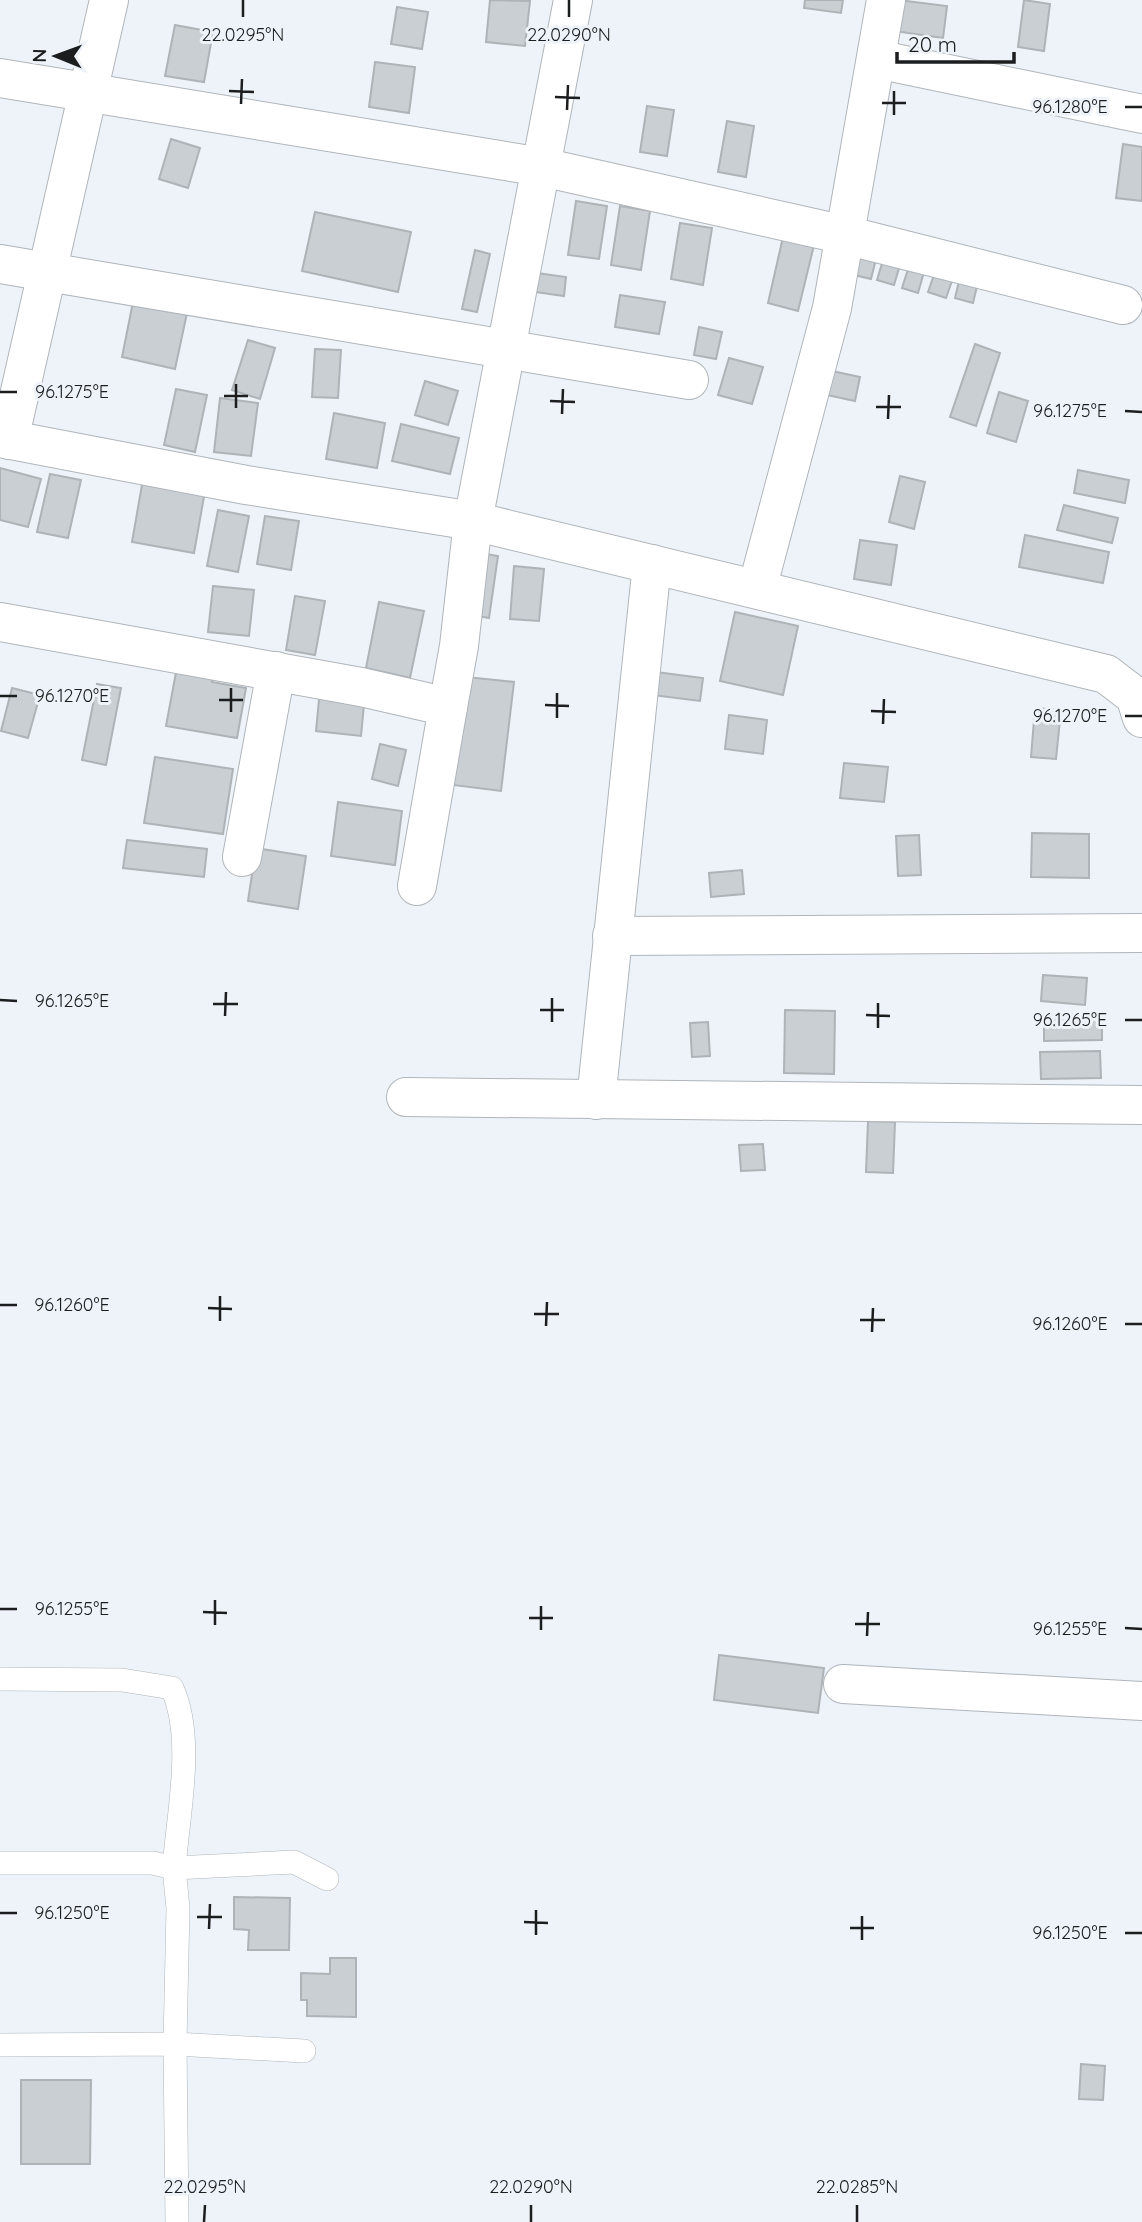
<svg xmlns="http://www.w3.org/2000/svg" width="1142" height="2222" viewBox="0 0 1142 2222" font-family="Quicksand,sans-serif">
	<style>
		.building { fill: #cacfd4; stroke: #adb3b7; stroke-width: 2 }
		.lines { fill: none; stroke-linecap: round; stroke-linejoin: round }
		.service-casing { stroke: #b0b5ba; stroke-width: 24 }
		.minor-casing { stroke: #b0b5ba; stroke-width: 40 }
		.service { stroke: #fff; stroke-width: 23 }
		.minor { stroke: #fff; stroke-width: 38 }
		.ticks { fill: none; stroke: #1b1d1f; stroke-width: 2.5 }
		.ticks-label { font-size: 18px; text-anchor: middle; fill: #1b1d1f; stroke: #edf3f8; stroke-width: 6; stroke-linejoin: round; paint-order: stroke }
	</style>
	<rect width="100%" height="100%" fill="#edf3f8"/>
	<!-- building -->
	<g class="building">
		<polygon points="490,0 530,1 525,46 486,42"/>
		<polygon points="805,0 843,0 841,13 804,8"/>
		<polygon points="898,0 947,6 943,38 894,31"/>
		<polygon points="1024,0 1050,4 1044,51 1018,47"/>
		<polygon points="397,7 428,12 422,49 391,44"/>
		<polygon points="175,25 213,32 204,82 165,76"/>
		<polygon points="375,62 415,67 409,113 369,107"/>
		<polygon points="647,106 674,110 667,156 640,152"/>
		<polygon points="727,121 754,126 746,177 718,172"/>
		<polygon points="171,139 200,148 188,188 159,179"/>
		<polygon points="1123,144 1142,147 1142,201 1116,198"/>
		<polygon points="576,201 607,206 599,259 568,255"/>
		<polygon points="620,206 650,211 641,270 611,265"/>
		<polygon points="315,212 411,232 398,292 302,271"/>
		<polygon points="680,223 712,228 703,285 671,279"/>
		<polygon points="783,237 814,245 798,311 768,303"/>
		<polygon points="475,250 490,254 477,312 462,309"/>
		<polygon points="859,255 876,259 871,279 854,275"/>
		<polygon points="883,260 900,265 894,285 877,280"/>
		<polygon points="909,266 924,272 918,293 902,288"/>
		<polygon points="530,272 566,277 564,296 528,291"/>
		<polygon points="935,272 953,278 946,298 928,292"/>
		<polygon points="960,277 978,282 973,303 955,298"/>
		<polygon points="620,295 665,302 659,334 615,327"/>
		<polygon points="133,302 187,313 175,369 122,357"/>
		<polygon points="699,327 722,332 716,359 694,355"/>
		<polygon points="248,340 275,348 260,399 232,390"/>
		<polygon points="975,344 1000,353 976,426 950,417"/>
		<polygon points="315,349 341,350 338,398 312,397"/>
		<polygon points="729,358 763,367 752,404 718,395"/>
		<polygon points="832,371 860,377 855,401 827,395"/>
		<polygon points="425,381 458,391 448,425 415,415"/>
		<polygon points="176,389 207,395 195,452 164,445"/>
		<polygon points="999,392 1028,401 1016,442 987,433"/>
		<polygon points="220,398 258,403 251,456 214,452"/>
		<polygon points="334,413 385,423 377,468 326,459"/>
		<polygon points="401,424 459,438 450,474 392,461"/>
		<polygon points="0,468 41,479 28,527 0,520"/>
		<polygon points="1078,470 1129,480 1125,503 1074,493"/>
		<polygon points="50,474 81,480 68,538 37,532"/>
		<polygon points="900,476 925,482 914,529 889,522"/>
		<polygon points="143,479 205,491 194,553 132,542"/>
		<polygon points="1064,505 1118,518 1112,543 1057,530"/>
		<polygon points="218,510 249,516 238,572 207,566"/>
		<polygon points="265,516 299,521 291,570 257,564"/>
		<polygon points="1025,535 1109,552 1103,583 1019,567"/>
		<polygon points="860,540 897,545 891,585 854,579"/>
		<polygon points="475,552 498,556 489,618 466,614"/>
		<polygon points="514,566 544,569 539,621 510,619"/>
		<polygon points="213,586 254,590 249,636 208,632"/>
		<polygon points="295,596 325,601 315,655 286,650"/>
		<polygon points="379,602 424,611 410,678 366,668"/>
		<polygon points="735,612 798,626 783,695 720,681"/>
		<polygon points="177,667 214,674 212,682 246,688 237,738 166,726"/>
		<polygon points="656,672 703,678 700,701 652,695"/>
		<polygon points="466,677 514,682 501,791 453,785"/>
		<polygon points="97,684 121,688 106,765 82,760"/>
		<polygon points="12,688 40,695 28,738 1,731"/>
		<polygon points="320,689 365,694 361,736 316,731"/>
		<polygon points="1035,708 1061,710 1056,759 1031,757"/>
		<polygon points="729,715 767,720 763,754 725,749"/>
		<polygon points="380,744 406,750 398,786 372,779"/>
		<polygon points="155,757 233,769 223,834 144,823"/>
		<polygon points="844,763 888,767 884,802 840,798"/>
		<polygon points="338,802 402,811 395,865 331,856"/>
		<polygon points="1032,833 1089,834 1089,878 1031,877"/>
		<polygon points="919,835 921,875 898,876 896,836"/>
		<polygon points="127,840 207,849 204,877 123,868"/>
		<polygon points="256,848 306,856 298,909 248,901"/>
		<polygon points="742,870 744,894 711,897 709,873"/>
		<polygon points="1043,975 1087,978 1085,1005 1041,1001"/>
		<polygon points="785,1010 835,1011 834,1074 784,1073"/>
		<polygon points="1044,1014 1102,1014 1102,1040 1044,1041"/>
		<polygon points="708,1022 710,1056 692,1057 690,1023"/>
		<polygon points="1100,1051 1101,1078 1041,1079 1040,1052"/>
		<polygon points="868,1121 895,1122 893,1173 866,1172"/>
		<polygon points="763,1144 765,1170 741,1171 739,1145"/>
		<polygon points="719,1655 824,1668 818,1713 714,1700"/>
		<polygon points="234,1897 290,1898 289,1950 248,1950 249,1930 234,1929"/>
		<polygon points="330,1958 356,1958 356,2017 307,2016 307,2000 301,2000 301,1973 330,1974"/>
		<polygon points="1081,2064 1105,2066 1103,2100 1079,2099"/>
		<polygon points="21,2080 91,2080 90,2164 21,2164"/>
	</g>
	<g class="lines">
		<!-- service casing -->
		<g class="service-casing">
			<g id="service">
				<path d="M 0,1679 L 122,1680 L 172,1688 C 195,1738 178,1814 174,1868 L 294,1862 L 327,1879"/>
				<polyline points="0,1863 153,1863 174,1868 178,1908 175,2044 304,2051"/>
				<polyline points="0,2045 175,2044 177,2222"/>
			</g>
		</g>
		<!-- minor casing -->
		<g class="minor-casing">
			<g id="minor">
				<polyline points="876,59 1142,114"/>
				<polyline points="0,78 542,167 845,235 1123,305"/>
				<polyline points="0,264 689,380"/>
				<polyline points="0,438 246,485 473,521 1106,674 1135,696 1142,718"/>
				<polyline points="9,440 109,0"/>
				<polyline points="757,589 832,308 886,0"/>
				<polyline points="0,622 361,687 448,707 459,646 473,521 573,0"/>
				<polyline points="242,857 276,671"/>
				<polyline points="417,886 448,707"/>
				<polyline points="612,936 1142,933"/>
				<polyline points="406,1097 1142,1105"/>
				<polyline points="596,1100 652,564"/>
				<polyline points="843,1684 1142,1701"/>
			</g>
		</g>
		<!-- service -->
		<use href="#service" class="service"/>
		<!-- minor -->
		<use href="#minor" class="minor"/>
	</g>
	<!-- ticks -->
	<path class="ticks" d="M 243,17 L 243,0M 569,17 L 569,0M 229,91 L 254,92M 555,97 L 580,98M 882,103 L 906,103M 241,104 L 242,79M 1125,107 L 1142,107M 567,110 L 568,85M 894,115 L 894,91M 0,392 L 17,392M 224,396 L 248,396M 550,401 L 575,402M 876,407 L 901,407M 236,408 L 236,384M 1125,411 L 1142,412M 562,414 L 563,389M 888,419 L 889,395M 0,696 L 17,696M 219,700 L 243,700M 545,705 L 569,706M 871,711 L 896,712M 231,712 L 231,688M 1125,716 L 1142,716M 557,718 L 557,693M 883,724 L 884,699M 0,1000 L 17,1001M 213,1004 L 238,1004M 540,1010 L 564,1010M 866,1015 L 890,1016M 225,1016 L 226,992M 1125,1020 L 1142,1020M 552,1022 L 552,998M 878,1028 L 878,1003M 0,1305 L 17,1305M 208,1308 L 232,1309M 534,1314 L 559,1314M 860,1320 L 885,1320M 220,1321 L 220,1296M 1125,1324 L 1142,1324M 546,1326 L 547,1302M 872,1332 L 873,1308M 0,1609 L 17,1609M 203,1612 L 227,1613M 529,1618 L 553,1618M 855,1624 L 880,1624M 215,1625 L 215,1600M 1125,1628 L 1142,1629M 541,1630 L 541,1606M 867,1636 L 868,1612M 0,1913 L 17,1913M 197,1917 L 222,1917M 524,1922 L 548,1923M 850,1928 L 874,1928M 209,1929 L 210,1904M 1125,1933 L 1142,1933M 536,1935 L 536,1910M 862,1940 L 862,1916M 204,2222 L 205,2205M 531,2222 L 531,2205M 857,2222 L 857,2205"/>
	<g class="ticks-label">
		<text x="243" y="41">22.0295°N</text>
		<text x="569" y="41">22.0290°N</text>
		<text x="1070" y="113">96.1280°E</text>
		<text x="72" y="398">96.1275°E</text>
		<text x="1070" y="417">96.1275°E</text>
		<text x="72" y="702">96.1270°E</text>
		<text x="1070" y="722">96.1270°E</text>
		<text x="72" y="1007">96.1265°E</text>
		<text x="1070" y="1026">96.1265°E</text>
		<text x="72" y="1311">96.1260°E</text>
		<text x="1070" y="1330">96.1260°E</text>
		<text x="72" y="1615">96.1255°E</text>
		<text x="1070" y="1635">96.1255°E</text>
		<text x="72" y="1919">96.1250°E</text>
		<text x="1070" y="1939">96.1250°E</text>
		<text x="205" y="2193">22.0295°N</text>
		<text x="531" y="2193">22.0290°N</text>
		<text x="857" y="2193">22.0285°N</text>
	</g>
	<!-- north arrow -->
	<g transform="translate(56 56) rotate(271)" stroke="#edf3f8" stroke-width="5" paint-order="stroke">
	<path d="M0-5L12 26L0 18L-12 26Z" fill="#1b1d1f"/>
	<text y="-10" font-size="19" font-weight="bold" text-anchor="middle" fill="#1b1d1f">N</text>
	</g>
	<!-- scale -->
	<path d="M897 52v10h117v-10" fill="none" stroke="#1b1d1f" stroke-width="3.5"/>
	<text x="908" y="52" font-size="21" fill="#1b1d1f" stroke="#edf3f8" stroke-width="5" paint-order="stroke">20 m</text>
</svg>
